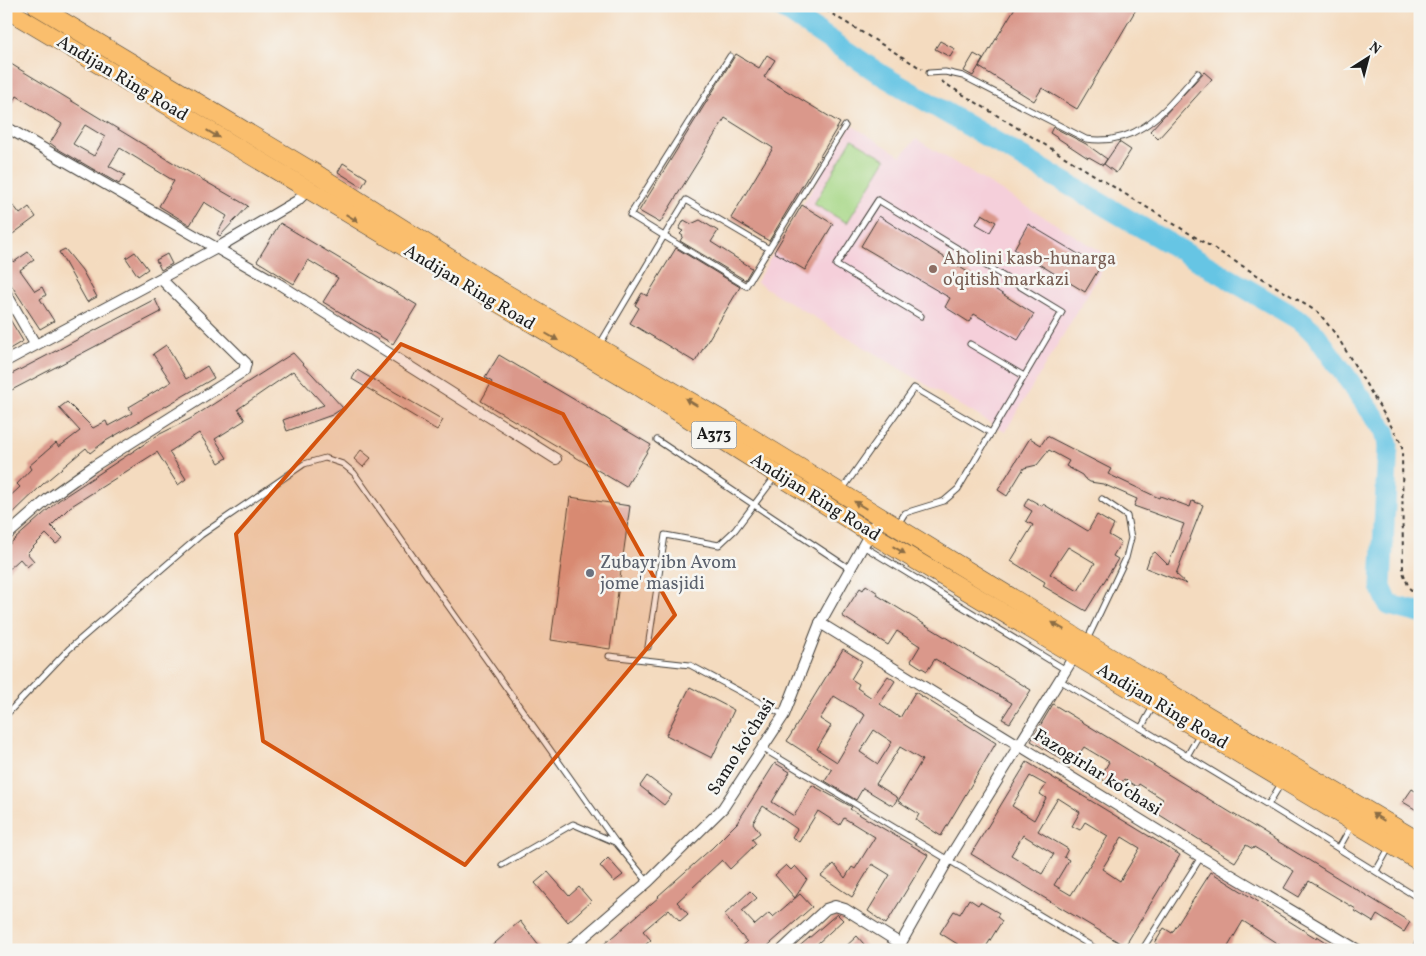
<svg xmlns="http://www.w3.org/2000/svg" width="1426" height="956" viewBox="0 0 1426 956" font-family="Vollkorn,serif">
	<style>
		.built { fill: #f5cfda }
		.green { fill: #a6d785; stroke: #617a50 }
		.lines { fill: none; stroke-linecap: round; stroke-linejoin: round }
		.river { stroke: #66c5e4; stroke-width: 21 }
		.building { fill: #da988b; fill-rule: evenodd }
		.service-casing { stroke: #3c3934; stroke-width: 7 }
		.minor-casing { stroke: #3c3934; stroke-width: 12 }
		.trunk-casing { stroke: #3c3934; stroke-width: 19 }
		.path { stroke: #3c3934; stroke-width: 2; stroke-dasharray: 4 4; stroke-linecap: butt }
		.service { stroke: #fff; stroke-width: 5 }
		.minor { stroke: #fff; stroke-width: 10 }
		.trunk { stroke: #fabe6d; stroke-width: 18 }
		.oneway { fill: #8b6d44 }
		.marked { fill: #d4530e; fill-opacity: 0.2; stroke: #d4530e; stroke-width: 4; stroke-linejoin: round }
		.education-dot { fill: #8d6e63; stroke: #f6f6f2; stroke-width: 2 }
		.worship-dot { fill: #6b7280; stroke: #f6f6f2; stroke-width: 2 }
		.labels { text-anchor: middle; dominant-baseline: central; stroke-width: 5; stroke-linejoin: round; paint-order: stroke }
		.shield { fill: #f6f6f2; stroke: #5d5d5c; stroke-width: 1 }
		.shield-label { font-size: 16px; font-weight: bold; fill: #1c1c1c }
		.street-label { font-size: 18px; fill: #1c1c1c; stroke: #f6f6f2 }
		.education-label { font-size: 18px; fill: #785e54; stroke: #f6f6f2; text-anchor: start }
		.worship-label { font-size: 18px; fill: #5b616d; stroke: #f6f6f2; text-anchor: start }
	</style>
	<rect width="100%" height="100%" fill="#f6f6f2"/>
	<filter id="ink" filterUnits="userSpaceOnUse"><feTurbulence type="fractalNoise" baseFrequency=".02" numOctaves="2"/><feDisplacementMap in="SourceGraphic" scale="10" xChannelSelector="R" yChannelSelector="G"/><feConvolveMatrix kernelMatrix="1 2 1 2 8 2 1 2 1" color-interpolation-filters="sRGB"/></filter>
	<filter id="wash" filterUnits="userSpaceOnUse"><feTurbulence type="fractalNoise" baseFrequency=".0096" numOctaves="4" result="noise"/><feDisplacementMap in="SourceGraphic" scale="20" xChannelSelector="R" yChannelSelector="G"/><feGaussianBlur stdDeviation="1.12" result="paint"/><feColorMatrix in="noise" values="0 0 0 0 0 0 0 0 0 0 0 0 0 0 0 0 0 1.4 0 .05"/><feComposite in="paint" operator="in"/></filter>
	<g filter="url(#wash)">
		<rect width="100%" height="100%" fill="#f4dbbf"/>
		<!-- built -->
		<polygon class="built" points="851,125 901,156 916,139 1110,257 1005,432 756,282"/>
		<!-- green -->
		<polygon class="green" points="852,139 886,159 847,223 814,204"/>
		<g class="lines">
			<!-- river -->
			<polyline class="river" points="780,6 880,74 1303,322 1317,336 1385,431 1388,445 1381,587 1389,605 1420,613"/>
		</g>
		<g id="blocks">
			<!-- building -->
			<g class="building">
				<polygon points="1016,6 1138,6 1077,109 1042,88 1034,101 979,67"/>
				<polygon points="940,41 955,49 950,57 935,49"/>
				<polygon points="736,54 759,68 767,55 775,60 764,77 840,123 769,241 731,218 773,148 725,118 660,223 639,211"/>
				<polygon points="974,54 983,59 973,76 964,71"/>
				<path d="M 6,61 L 182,168 L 248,206 L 220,236 L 217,234 L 227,216 L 204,202 L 190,225 L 159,206 L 174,181 L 120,148 L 109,166 L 125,175 L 119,184 L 58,149 L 50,143 L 62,124 L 17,96 L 6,114 ZM 85,125 L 105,137 L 94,156 L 73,144 Z"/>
				<polygon points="1204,72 1212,79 1158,139 1150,131"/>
				<polygon points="1053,127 1086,144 1107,159 1103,165 1089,157 1088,158 1050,133"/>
				<polygon points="1119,142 1131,150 1116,173 1104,164"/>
				<polygon points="343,163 367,178 362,187 338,172"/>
				<polygon points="802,205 833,224 805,270 774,252"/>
				<polygon points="14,206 20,214 29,207 36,217 6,239 6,212"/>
				<polygon points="982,214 996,222 990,232 976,224"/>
				<polygon points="879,216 1034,314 1018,340 974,314 969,322 945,307 950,298 861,246"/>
				<polygon points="684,220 691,224 700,220 718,231 711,242 752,268 745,280 680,241 683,236 680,234 683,231 679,229"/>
				<polygon points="280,223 417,305 393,344 323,302 338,278 308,260 294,284 257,261"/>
				<polygon points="1028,224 1100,267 1085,292 1014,249"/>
				<polygon points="676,248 740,287 695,362 630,323 639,308 635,305 642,293 647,296"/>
				<polygon points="65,249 82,270 97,297 87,302 59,252"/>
				<polygon points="6,251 14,262 28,252 34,260 20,270 35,291 42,287 46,295 40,299 54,321 40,329 6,277"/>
				<polygon points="135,252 148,269 138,276 126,258"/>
				<polygon points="167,254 172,264 161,270 156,260"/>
				<polygon points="155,299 161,312 6,393 6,377"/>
				<polygon points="6,313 23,341 6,351"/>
				<polygon points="166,345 186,379 207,366 214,378 104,442 90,453 86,448 43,484 6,520 6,500 20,487 17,484 31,469 29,466 56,443 59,447 80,431 59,408 67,402 93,428 106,421 108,426 132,413 129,407 171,382 153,354"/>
				<polygon points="293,353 343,408 332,415 287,431 283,420 324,405 293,371 238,409 245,420 215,439 227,458 219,463 199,433 169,452 186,479 178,485 157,452 70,507 51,526 63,538 56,544 46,534 27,553 34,561 27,567 20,559 6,572 6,547 59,500 158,435 190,419"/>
				<polygon points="499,355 651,445 626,487 481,401 492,382 485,378"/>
				<polygon points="357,370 443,420 437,430 352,379"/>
				<polygon points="1047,436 1111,469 1108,474 1159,498 1160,496 1190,507 1192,501 1203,505 1176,574 1187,584 1146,568 1150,556 1155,552 1168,565 1184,524 1134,506 1137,499 1103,484 1090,482 1084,478 1082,475 1066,466 1069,461 1049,450 1037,465 1024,468 1007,496 998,490 1030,438 1041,445"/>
				<polygon points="361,450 371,458 363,467 354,459"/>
				<polygon points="570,497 630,506 610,649 551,640"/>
				<path d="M 1028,498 L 1042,506 L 1043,504 L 1088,531 L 1097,515 L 1114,525 L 1109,535 L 1121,542 L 1113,556 L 1118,559 L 1086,611 L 1043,586 L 1045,582 L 1011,561 L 1033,525 L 1026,521 L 1032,511 L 1024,506 ZM 1068,547 L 1095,563 L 1078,591 L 1050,574 Z"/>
				<polygon points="866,585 878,593 877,595 1031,690 1010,723 1002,719 1012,703 935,659 927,671 917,665 911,661 920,646 897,631 888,645 842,616 860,588 863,590"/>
				<path d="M 843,649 L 862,661 L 851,679 L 859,684 L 857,688 L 872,698 L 888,676 L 895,681 L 880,704 L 900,718 L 915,692 L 996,743 L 941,836 L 916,820 L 919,814 L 898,801 L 922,760 L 900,747 L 876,784 L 898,798 L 893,806 L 863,788 L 856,800 L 825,781 L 832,770 L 787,741 ZM 834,696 L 865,715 L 837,762 L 817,749 L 831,726 L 820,719 ZM 874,730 L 892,742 L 878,764 L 860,752 Z"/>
				<polygon points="690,687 734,710 712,758 666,735"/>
				<polygon points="1053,704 1410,922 1404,932 1377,915 1373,922 1355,911 1356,909 1309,881 1299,897 1284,888 1294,871 1254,847 1253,849 1246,845 1235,862 1155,812 1163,799 1139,784 1137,787 1124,779 1118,789 1100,778 1109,762 1084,747 1071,765 1031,741"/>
				<path d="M 1027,762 L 1180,855 L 1125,946 L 971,854 ZM 1030,776 L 1046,785 L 1040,794 L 1046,798 L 1034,820 L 1012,806 ZM 1058,798 L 1080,812 L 1072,826 L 1080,830 L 1085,822 L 1108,836 L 1071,895 L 1054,885 L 1069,860 L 1064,857 L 1068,849 L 1038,831 ZM 1023,835 L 1054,854 L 1042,874 L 1011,855 ZM 1122,837 L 1140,848 L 1120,881 L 1102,869 Z"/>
				<polygon points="775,763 790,772 772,802 794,816 812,785 852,807 850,809 928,855 886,924 868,911 890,875 872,864 852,897 821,876 834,864 845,878 852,867 855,869 875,837 844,818 840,825 818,811 799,842 792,837 797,829 763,806 753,823 760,833 752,839 756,844 730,869 722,860 677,902 688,914 680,921 669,909 643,931 651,940 639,950 597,950 659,897 658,896 712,848 737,823"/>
				<polygon points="647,776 672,795 664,805 640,786"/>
				<polygon points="1412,789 1420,794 1420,812 1403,802"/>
				<polygon points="608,858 623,875 614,882 600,866"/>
				<polygon points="786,865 791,870 795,866 807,879 795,898 775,875"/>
				<polygon points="548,872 569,896 579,887 591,901 568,922 535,883"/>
				<polygon points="1211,872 1316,938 1317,936 1339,950 1287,950 1243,921 1226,950 1167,950 1155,943 1164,928 1172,933"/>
				<polygon points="750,891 757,898 742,911 755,925 769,913 773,917 800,894 812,907 763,950 738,950 747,942 724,915"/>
				<polygon points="969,899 978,905 980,902 999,913 997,917 1002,921 984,950 967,950 940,933 954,911 960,914"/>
				<polygon points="837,914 843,920 817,944 822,950 795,950"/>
				<polygon points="520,921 539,946 534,950 487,950"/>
				<polygon points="857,936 869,950 842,950"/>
			</g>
		</g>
	</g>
	<g filter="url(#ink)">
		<use href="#blocks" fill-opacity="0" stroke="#3c3934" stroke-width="1"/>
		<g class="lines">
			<!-- service casing -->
			<g class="service-casing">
				<g id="service">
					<polyline points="730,56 630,215 664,236 686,200 769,249"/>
					<path d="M 929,73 L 945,72 L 963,76 L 1086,139 C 1140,147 1166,108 1198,73"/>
					<polyline points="921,316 836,265 878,200 1062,312 991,433"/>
					<polyline points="600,344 664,236 746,286 845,126"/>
					<polyline points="970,344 1024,376"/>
					<polyline points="657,440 850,569"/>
					<polyline points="842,490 914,388 991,433 958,489 944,501 905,513 898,524"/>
					<polyline points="863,546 1066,670"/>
					<polyline points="1087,640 1126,558 1131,538 1127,516 1102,499"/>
					<polyline points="648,647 665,535 719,545 735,530 775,477"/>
					<polyline points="609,656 690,665 784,715"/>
					<polyline points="1059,680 1141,728"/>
					<polyline points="1154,705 1141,728 1268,805"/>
					<polyline points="6,715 69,649 201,535 304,464 325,458 343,464 354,473 617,844 648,882"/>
					<polyline points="762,748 1098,950"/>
					<polyline points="1187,756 1199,735"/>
					<polyline points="1282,782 1268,805 1420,899"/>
					<polyline points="1339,848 1352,825"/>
					<polyline points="502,865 573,824 617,843"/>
					<polyline points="1376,871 1389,848"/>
					<polyline points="1142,950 1201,857"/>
				</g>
			</g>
			<!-- minor casing -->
			<g class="minor-casing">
				<g id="minor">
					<polyline points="6,127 279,284 556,459"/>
					<polyline points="6,293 35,344"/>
					<polyline points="6,361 217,248 297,201 307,191"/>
					<polyline points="6,536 49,498 94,466 244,371 246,363 161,279"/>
					<polyline points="820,623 1201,857 1358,950"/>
					<polyline points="569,950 648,882 723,808 784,715 820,623 879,517"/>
					<polyline points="782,950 826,909 835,906 845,909 901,944"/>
					<polyline points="897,950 948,860 1075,655"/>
					<polyline points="1417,950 1420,944"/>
				</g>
			</g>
			<!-- trunk casing -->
			<g class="trunk-casing">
				<g id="trunk">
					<polyline points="37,6 320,176 497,288 729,424 1086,643 1420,842"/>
					<polyline points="6,9 632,383 870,533 1420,862"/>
				</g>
			</g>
			<!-- path -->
			<g class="path">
				<polyline points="819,6 922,69"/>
				<polyline points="941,81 1319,313 1337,336 1402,444 1403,572 1409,588 1420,597"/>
			</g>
			<!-- service -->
			<use href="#service" class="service"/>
			<!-- minor -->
			<use href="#minor" class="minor"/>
			<!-- trunk -->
			<use href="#trunk" class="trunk"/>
		</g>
		<!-- one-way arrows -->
		<defs><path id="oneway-solid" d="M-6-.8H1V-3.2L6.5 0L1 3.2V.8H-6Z" transform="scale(1.25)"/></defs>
		<g class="oneway">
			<use href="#oneway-solid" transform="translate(213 134) rotate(31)"/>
			<use href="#oneway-solid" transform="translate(352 218) rotate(31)"/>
			<use href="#oneway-solid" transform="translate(552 337) rotate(30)"/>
			<use href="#oneway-solid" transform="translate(691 402) rotate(-149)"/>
			<use href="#oneway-solid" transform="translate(860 505) rotate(-149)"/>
			<use href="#oneway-solid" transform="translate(899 550) rotate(31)"/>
			<use href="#oneway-solid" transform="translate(1058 626) rotate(-149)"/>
			<use href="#oneway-solid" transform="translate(1378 817) rotate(-149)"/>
		</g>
	</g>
	<!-- marked area -->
	<path class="marked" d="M 401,344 L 563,414 L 675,615 L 465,865 L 263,741 L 236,534 Z"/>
	<!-- markers -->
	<circle class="education-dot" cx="933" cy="269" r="5"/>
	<circle class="worship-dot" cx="590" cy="573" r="5"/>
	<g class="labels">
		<!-- shield labels -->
		<rect class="shield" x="691.5" y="421.5" width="45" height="27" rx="4"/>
		<g class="shield-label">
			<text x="714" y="435">A373</text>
		</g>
		<!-- street labels -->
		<g class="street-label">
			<text transform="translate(122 79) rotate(31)">Andijan Ring Road</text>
			<text transform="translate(469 288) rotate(31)">Andijan Ring Road</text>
			<text transform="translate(815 498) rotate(32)">Andijan Ring Road</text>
			<text transform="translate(1162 707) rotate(31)">Andijan Ring Road</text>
			<text transform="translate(742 747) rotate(-58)">Samo koʻchasi</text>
			<text transform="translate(1097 773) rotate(32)">Fazogirlar koʻchasi</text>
		</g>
		<!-- education labels -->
		<g class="education-label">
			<text x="943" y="259">Aholini kasb-hunarga<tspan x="943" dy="21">o'qitish markazi</tspan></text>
		</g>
		<!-- worship labels -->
		<g class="worship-label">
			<text x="600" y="563">Zubayr ibn Avom<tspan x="600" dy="21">jome' masjidi</tspan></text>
		</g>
	</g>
	<!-- margin -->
	<rect width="1426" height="956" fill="none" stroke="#f6f6f2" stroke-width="25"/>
	<!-- north arrow -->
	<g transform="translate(1368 58) rotate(36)" stroke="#f6f6f2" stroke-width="4" paint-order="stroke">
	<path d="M0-4L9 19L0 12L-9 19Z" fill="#1c1c1c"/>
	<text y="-8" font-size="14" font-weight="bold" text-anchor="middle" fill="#1c1c1c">N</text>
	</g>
</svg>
